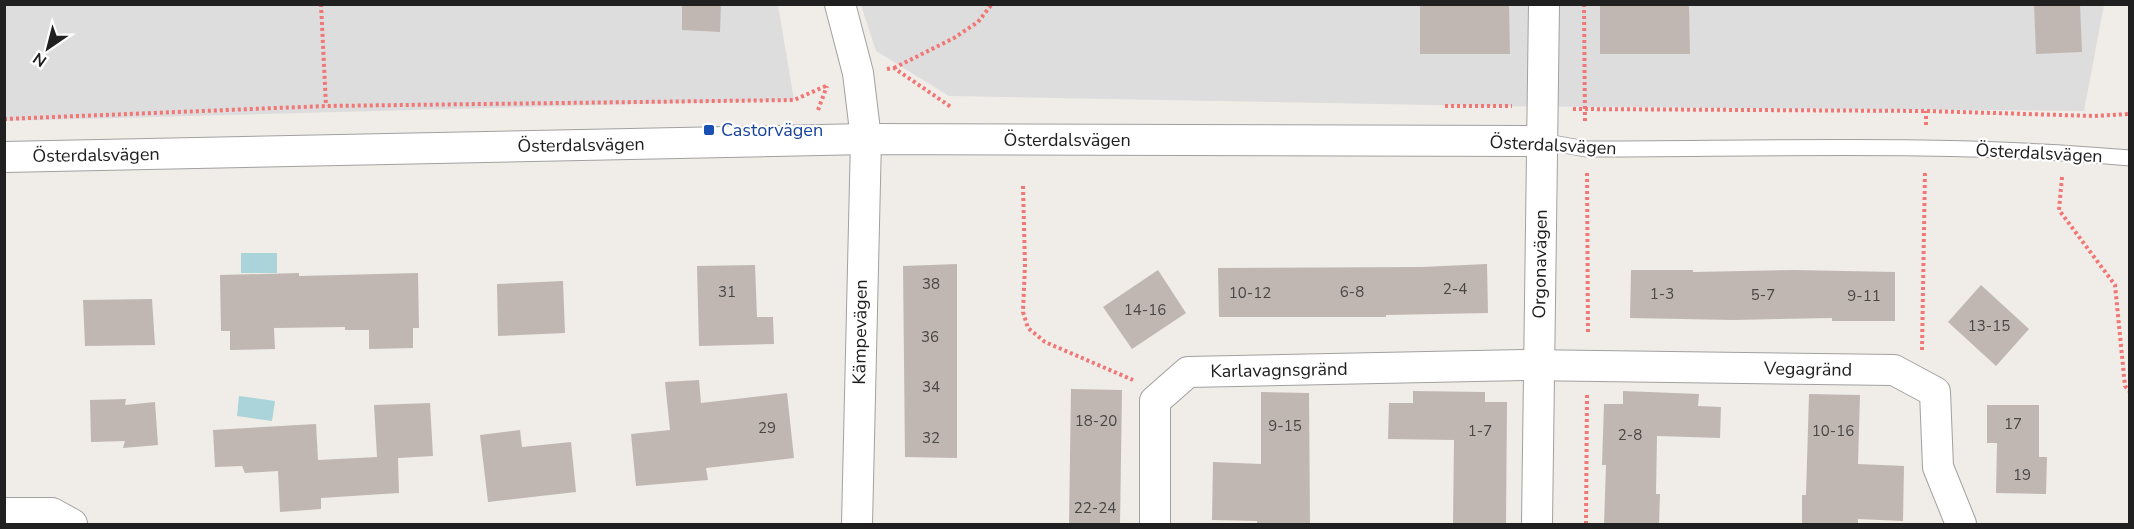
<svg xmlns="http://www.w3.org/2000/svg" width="2134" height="529" viewBox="0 0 2134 529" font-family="'Nunito Sans',sans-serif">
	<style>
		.residential { fill: #dedddd }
		.water { fill: #aad4da }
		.building { fill: #c0b7b3 }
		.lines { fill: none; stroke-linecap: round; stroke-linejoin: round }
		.service-casing { stroke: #a1a1a1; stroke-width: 17 }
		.minor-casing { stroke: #a1a1a1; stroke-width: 32 }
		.path { stroke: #f17776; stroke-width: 4; stroke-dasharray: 3 3; stroke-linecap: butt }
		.service { stroke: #fff; stroke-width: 15 }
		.minor { stroke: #fff; stroke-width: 30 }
		.transit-dot { fill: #1a4fb4; stroke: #fff; stroke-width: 2 }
		.labels { text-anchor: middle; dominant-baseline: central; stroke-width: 4.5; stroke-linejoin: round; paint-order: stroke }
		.number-label { font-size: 15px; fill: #484645 }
		.transit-label { font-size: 18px; fill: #164399; stroke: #fff; text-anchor: start }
		.street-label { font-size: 18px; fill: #202020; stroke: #fff }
	</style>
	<rect width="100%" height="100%" fill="#f0ece7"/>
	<!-- residential -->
	<g class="residential">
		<polygon points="4,5 778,5 794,100 5,121"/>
		<polygon points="861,5 2104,5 2084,111 1488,106 949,96 876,51"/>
	</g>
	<!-- water -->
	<g class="water">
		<rect x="241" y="253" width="36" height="20"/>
		<polygon points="239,396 275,401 272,421 237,416"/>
	</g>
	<!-- building -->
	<g class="building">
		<polygon points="682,4 721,4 720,32 682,30"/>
		<polygon points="1420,4 1509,4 1510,54 1420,54"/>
		<polygon points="1600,4 1689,4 1690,54 1600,54"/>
		<polygon points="2034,4 2080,4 2082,52 2036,54"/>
		<polygon points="957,264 957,458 905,457 903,266"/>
		<polygon points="1487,264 1488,313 1386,315 1386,317 1219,317 1218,268 1421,267"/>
		<polygon points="755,265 757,317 773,317 774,344 699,346 697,266"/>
		<polygon points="1158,270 1186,313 1132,349 1103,307"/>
		<polygon points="1631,270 1693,270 1693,272 1794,270 1895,272 1895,321 1832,321 1832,318 1733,320 1630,318"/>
		<polygon points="299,273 299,276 418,273 419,328 413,328 413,348 369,349 369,330 345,330 345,327 274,328 275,349 230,350 230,331 221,331 220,275"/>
		<polygon points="563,281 565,333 498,336 497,284"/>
		<polygon points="1981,285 2029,329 1996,366 1948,322"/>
		<polygon points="152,299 155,345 85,346 83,300"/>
		<polygon points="699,380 701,403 787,393 794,458 706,468 708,480 636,486 631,434 670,430 665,382"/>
		<polygon points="1071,389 1122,390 1120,525 1069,525"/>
		<polygon points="1413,391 1485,392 1485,402 1507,402 1506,525 1453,525 1454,440 1388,439 1389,403 1413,403"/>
		<polygon points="1623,391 1699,394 1698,406 1721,407 1720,438 1657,436 1656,494 1660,494 1659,525 1604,525 1606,465 1602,465 1604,404 1623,404"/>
		<polygon points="1261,392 1309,393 1310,525 1257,525 1257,521 1212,520 1213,462 1261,464"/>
		<polygon points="1809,394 1860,395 1858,464 1904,466 1903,521 1858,519 1858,525 1802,525 1802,495 1806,495"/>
		<polygon points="126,399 125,405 155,402 158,445 123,448 125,441 91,442 90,400"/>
		<polygon points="430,403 433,456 398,458 399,493 321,498 321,509 280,512 278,471 245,473 242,466 215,467 213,430 316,424 318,460 377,457 374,405"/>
		<polygon points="1987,405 2039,405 2039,457 2047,457 2046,494 1996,493 1997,443 1987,443"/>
		<polygon points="520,430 522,447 571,442 576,492 488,502 480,435"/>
	</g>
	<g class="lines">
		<!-- service casing -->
		<g class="service-casing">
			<path id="service" d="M 1541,141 L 1586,149 C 1767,149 1949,142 2130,158"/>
		</g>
		<!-- minor casing -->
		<g class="minor-casing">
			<g id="minor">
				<polyline points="840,4 858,73 866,139 857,524"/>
				<polyline points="4,157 866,139 1541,141"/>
				<polyline points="4,513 52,513 72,524"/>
				<polyline points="1155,524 1155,401 1188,372 1524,365 1894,370 1935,392 1938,467 1961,524"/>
				<polyline points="1537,524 1544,4"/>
			</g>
		</g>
		<!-- path -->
		<g class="path">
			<polyline points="321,4 326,106"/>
			<polyline points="1584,4 1585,124"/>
			<polyline points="894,68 954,38 978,22 992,4"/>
			<polyline points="887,69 894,68 951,107"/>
			<polyline points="1445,106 1512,106"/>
			<polyline points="1573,109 1926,111 2094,116 2130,114"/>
			<polyline points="818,110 827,86"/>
			<polyline points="4,119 326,106 794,100 828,85"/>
			<polyline points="1926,125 1926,111"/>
			<polyline points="1587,173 1588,334"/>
			<polyline points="2062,177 2059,210 2115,285 2125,386 2130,392"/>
			<polyline points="1023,186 1025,265 1023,312 1028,328 1045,342 1133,380"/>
			<polyline points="1922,350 1925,171"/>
			<polyline points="1586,524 1587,395"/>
		</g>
		<!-- service -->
		<use href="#service" class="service"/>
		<!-- minor -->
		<use href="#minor" class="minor"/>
	</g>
	<!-- markers -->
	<rect class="transit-dot" x="703" y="124" width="12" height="12" rx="3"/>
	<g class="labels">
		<!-- number labels -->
		<g class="number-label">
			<text x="931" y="284">38</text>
			<text x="1455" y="289">2-4</text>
			<text x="727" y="292">31</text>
			<text x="1352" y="292">6-8</text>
			<text x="1250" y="293">10-12</text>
			<text x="1662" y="294">1-3</text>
			<text x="1763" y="295">5-7</text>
			<text x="1864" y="296">9-11</text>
			<text x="1145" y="310">14-16</text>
			<text x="1989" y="326">13-15</text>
			<text x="930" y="337">36</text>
			<text x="931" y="387">34</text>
			<text x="1096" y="421">18-20</text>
			<text x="2013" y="424">17</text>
			<text x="1285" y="426">9-15</text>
			<text x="767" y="428">29</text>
			<text x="1480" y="431">1-7</text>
			<text x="1833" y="431">10-16</text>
			<text x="1630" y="435">2-8</text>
			<text x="931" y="438">32</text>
			<text x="2022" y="475">19</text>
			<text x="1095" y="508">22-24</text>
		</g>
		<!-- transit labels -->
		<g class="transit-label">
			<text x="721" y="130">Castorvägen</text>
		</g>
		<!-- street labels -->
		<g class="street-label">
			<text x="1067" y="140">Österdalsvägen</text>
			<text transform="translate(581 145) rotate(-1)">Österdalsvägen</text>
			<text transform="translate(1553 145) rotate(3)">Österdalsvägen</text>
			<text transform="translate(2039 153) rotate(3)">Österdalsvägen</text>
			<text transform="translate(96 155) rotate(-1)">Österdalsvägen</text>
			<text transform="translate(1540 264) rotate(-89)">Orgonavägen</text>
			<text transform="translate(860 332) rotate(-89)">Kämpevägen</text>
			<text transform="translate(1808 369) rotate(1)">Vegagränd</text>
			<text transform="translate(1279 370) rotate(-1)">Karlavagnsgränd</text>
		</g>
	</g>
	<!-- border -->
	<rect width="2134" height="529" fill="none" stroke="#202020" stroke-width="12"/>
	<!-- north arrow -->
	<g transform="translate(48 48) rotate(215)" stroke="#ffffff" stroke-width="4.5" paint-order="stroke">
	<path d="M0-4.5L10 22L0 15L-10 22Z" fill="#202020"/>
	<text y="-9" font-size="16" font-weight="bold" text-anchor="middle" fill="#202020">N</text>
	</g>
</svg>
